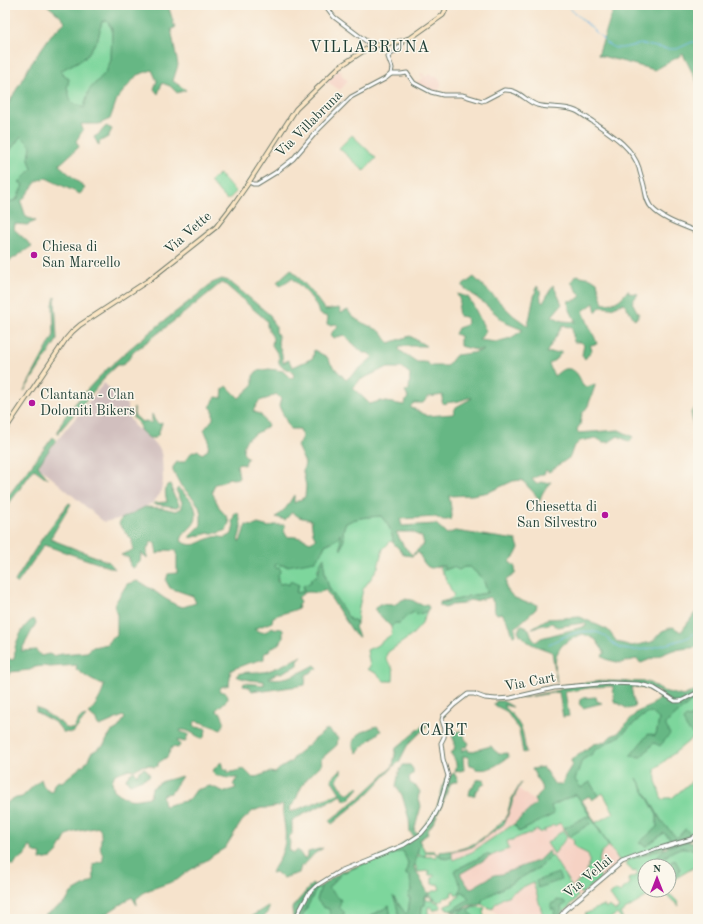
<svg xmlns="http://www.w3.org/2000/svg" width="703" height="924" viewBox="0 0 703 924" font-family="'Old Standard TT',serif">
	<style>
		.built { fill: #f6d2c4 }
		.industrial { fill: #d1bfbe }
		.green { fill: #7dd69c; stroke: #4e8a68 }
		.forest { fill: #66b784; stroke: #427a5c; fill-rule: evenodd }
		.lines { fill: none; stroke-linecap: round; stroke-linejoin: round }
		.stream { stroke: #6ebae7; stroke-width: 1 }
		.tertiary-casing { stroke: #6a7769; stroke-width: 5 }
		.secondary-casing { stroke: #6a7769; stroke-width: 5.5 }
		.tertiary { stroke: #fff; stroke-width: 3 }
		.secondary { stroke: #fce6c4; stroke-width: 3.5 }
		.poi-dot { fill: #b5179e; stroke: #fbf7ec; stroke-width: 1.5 }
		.labels { text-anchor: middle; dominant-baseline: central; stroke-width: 3; stroke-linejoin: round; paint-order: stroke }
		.street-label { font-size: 14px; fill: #1f3d34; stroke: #fbf7ec }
		.poi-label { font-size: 14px; fill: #1f3d34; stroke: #fbf7ec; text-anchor: start }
		.quarter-label { font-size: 16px; letter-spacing: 1px; fill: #1f3d34; stroke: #fbf7ec }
	</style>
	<rect width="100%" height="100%" fill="#fbf7ec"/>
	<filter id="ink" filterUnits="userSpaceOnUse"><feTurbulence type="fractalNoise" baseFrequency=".025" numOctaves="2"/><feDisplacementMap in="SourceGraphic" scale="8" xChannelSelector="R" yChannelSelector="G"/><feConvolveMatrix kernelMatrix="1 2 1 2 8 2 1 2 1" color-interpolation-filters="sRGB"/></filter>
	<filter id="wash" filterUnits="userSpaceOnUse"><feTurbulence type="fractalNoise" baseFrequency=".012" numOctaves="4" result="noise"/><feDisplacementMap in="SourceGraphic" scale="16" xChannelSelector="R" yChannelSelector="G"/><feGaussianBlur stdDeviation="0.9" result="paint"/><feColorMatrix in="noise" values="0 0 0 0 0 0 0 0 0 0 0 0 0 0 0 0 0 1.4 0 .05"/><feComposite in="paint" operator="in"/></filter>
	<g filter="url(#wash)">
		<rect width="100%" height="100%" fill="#f6e3cc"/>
		<!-- built -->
		<g class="built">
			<polygon points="339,69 342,72 341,74 348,81 340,90 326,81"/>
			<polygon points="423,73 423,74 426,77 430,73 433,77 436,76 441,82 441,86 435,93 416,82 419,80 420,81 424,77 423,76 422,77 420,74"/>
			<polygon points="568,780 620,862 579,896 558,919 503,919 490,908 482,905 464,882 457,871 453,861 451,852 472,847 503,825 519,789 534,801 534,799 543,790 563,785"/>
		</g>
		<!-- industrial -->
		<polygon class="industrial" points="104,383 128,406 129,417 134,426 146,435 160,449 162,458 163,481 160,494 152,503 122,518 104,522 39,467 41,461 55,443"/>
		<!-- green -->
		<g class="green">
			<polygon points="102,21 107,21 112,29 111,60 106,72 89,90 84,108 71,102 67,88 69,79 60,71 86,57 98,39"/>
			<polygon points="352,135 376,158 364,171 339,148"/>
			<path d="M 21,136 L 31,146 L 29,159 L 32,169 L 19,182 L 23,185 L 16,200 C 12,201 9,203 5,203 L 5,157 Z"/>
			<polygon points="219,174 230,186 231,186 232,187 232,188 236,192 229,199 228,199 227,200 210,182"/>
			<path d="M 381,516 C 388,524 393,532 393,543 L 391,541 L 383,549 L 378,567 L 372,577 L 363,589 L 358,612 L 357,624 L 353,619 L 351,621 C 341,606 319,580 325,561 L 318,568 L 318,575 L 311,579 L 311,582 L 304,591 L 298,593 L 296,593 L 299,585 L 289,585 L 285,583 L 280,584 C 276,579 279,572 274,566 L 276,564 L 287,566 L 323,550 L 325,545 L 332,542 L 340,534 L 341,548 L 344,539 L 343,531 L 345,524 C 355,517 369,517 381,516 Z"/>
			<path d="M 439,565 L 445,567 L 445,570 L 453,567 L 470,567 L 483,579 L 488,593 L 468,596 L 465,598 L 440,603 L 440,602 C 444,601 451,600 454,596 Z"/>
			<path d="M 427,611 L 421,625 L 411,636 L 388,652 C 382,660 391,663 393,670 C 394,673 393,678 393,681 L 384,681 L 376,673 L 367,669 L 370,667 L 367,650 L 376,646 L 392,634 L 391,627 L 395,623 C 402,624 401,621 406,617 C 408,615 411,614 414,612 L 417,615 Z"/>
			<polygon points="698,696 698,709 696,708 694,713 690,718 687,729 695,736 655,769 656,781 662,800 666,798 672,798 698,776 698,834 691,839 677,839 662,822 647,795 657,815 657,827 640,843 646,846 664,833 673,841 664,847 620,862 595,823 614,813 603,793 598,796 590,782 581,788 575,780 582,759 591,755 594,750 620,736 641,717 652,712 659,718 657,731 655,736 648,734 641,757 665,724"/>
			<path d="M 576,794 L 609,846 C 607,848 604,850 602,852 C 597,859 600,871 600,879 L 581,894 L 574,885 C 585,877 592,867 588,854 L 578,849 L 573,845 L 574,841 C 568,837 565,829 560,823 L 554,826 L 553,825 L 546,830 L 544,829 L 544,830 L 545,832 L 543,832 L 542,831 L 540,833 L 539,831 L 537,830 L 529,834 L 529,833 L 512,840 L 507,841 L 509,849 L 497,853 L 496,854 L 495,854 L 491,856 L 487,854 L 457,869 L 464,892 L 469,899 L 452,910 L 445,908 L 445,906 L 453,903 L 452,901 L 460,896 L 460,895 L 456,895 L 454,891 L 451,893 L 452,895 L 447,898 L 446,897 L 444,898 L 444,899 L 438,902 L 429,893 L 440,889 L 438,884 L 432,884 L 432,878 L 434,877 L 434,875 L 429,875 L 429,871 L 418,872 L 415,864 L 417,856 L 437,857 L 435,852 L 426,853 L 425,856 L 417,854 L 419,846 L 421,844 L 425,851 L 434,851 L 438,855 L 440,855 L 441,857 L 444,857 L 445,859 L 452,857 L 453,860 L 472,852 L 514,824 L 519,832 L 554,814 L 550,806 Z"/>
			<polygon points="563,830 567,837 554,854 547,843"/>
			<polygon points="683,847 698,850 698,865 669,882 669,880 678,874 674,860 664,866 660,866 661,859 667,856 671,852"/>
			<path d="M 665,848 L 653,866 L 645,866 L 645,890 C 657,890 664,889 674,898 C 677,901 678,902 679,906 L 667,896 L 656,891 L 620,913 L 623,919 L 621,919 L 617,914 L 609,919 L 582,919 L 586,917 L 585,914 L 602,906 L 605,906 L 606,908 L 610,906 L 615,911 L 619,908 L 610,895 L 615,890 L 618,891 L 620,893 L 623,891 L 622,890 L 630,884 L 628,879 L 638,875 L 636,871 L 633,872 C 631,868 627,867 625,863 L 629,860 Z"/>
			<polygon points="403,850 408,863 406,874 410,875 411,891 408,912 404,919 386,919 391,917 389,906 365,919 338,919 345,913 339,907 328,888 342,873 373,860"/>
			<polygon points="552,855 578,897 558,919 544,919 533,882 513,892 510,895 503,898 496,903 492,909 481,904 483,899 540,867"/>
			<polygon points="321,886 317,900 323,907 329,909 331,919 301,919 317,888"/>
			<path d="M 429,895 L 435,900 L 431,899 L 431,897 L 426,896 L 426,900 C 432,901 438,900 441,907 L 436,910 L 432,910 L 432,907 L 428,907 L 428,915 L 450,915 L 451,917 L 453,916 L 452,914 L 459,910 L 466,908 L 460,912 L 459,914 L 457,913 L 451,918 L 440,915 L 442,919 L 421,919 L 422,906 L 425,905 L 425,896 Z"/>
			<path d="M 473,906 L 485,908 C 482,912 483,915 486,919 L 475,919 L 469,911 L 471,908 L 475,907 Z"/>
		</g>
		<!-- forest -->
		<g class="forest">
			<path d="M 47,5 L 162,5 L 164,8 L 168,5 L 175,28 L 171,29 L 178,65 L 173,81 L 186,90 L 177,93 L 170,86 L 162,83 L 158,94 L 154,89 L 157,81 L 152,70 L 137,75 L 117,99 L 110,119 L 99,124 L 81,124 L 83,130 L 76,141 L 79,147 L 59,165 L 85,188 L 80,194 L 46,178 L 37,181 L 21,202 L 26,217 L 36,221 L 27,225 L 15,224 L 14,229 L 32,246 L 5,264 L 5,203 L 7,203 L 12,201 L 17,200 L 23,185 L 19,182 L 32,169 L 29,159 L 31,146 L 21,136 L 5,157 L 5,110 L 29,67 L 51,35 L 65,22 L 59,15 ZM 102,21 L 107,21 L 112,29 L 111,60 L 106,72 L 89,90 L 84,108 L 71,102 L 67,88 L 69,79 L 60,71 L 86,57 L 98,38 Z"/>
			<polygon points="615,5 690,5 698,13 698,84 683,54 655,70 598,55"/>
			<polygon points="106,126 112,129 108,137 99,142 99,146 94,137 99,134"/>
			<path d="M 291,269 L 311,291 L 325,310 L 339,308 L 341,313 L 348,310 C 353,322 371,325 381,332 C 384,335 386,340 389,343 L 410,336 L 426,346 L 400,346 L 399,350 L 417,362 L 426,362 L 431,366 L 447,366 L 456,355 L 472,353 L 484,350 L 476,350 L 460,346 L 460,336 L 455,334 L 458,328 L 464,326 L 467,323 L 466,317 L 459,316 L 458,309 L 460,301 L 457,294 L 468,297 L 473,305 L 486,331 L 479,340 L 496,342 L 511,338 L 523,330 L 506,323 L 486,305 L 462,286 L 474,277 L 514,316 L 528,326 L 533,301 L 537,286 L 540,290 L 541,301 L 543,303 L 553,285 L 562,304 L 552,316 L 562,321 L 576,322 L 569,308 L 568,301 L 576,300 L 581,296 L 571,282 L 576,275 L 591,278 L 597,282 L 603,304 C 616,304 621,300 628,290 L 629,293 L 638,294 L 632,302 L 639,315 L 635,320 L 624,303 L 611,308 L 600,307 L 596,312 L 594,303 L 583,311 L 590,328 L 595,338 L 597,344 L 590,345 L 592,350 L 585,359 L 582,355 L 584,345 L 581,342 L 574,342 L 572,328 L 563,325 L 546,353 L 562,352 L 556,359 L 549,364 L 554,376 C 557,374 562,369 565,369 C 576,367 580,378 583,386 L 587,387 L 595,384 L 595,386 L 588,406 L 582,414 L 580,425 L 577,429 L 578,433 L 619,430 L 633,437 L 630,442 L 618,436 L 609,442 L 603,442 L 596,438 L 580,441 L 573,448 L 570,457 L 549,472 L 546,470 L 544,474 L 542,474 L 532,479 L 536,484 L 541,482 L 545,483 L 551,482 C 546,488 541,493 540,501 C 535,493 528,487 522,480 L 513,481 L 489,492 L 472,495 L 449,496 L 452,514 L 451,519 C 446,521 440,520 436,517 L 400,519 L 402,526 L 436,524 L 447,534 L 455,531 L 516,540 L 519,548 L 515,556 L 509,562 C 515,565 516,568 515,574 L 506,580 L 506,588 L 513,597 L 527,603 L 534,603 L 537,605 L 536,609 L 515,628 L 516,635 L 513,636 L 510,626 L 502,613 L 497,614 L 494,610 L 495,605 L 490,597 L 475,601 L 469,600 L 463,604 L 451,605 L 445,608 L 440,606 L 440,603 L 465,598 L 468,596 L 488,593 L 483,579 L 470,567 L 464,567 L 459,570 L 453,567 L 444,570 L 444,566 C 437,565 436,568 431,568 C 424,567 421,556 418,552 L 412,556 L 404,555 L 399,549 L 393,543 C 393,532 388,524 381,516 C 369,517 355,517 345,524 L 343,531 L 344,539 L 341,550 L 340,534 L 337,539 L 325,545 L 323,550 L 315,561 L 287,566 L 276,564 L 275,566 L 276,568 L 279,568 L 281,570 L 278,575 L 277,581 L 280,584 L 285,583 L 289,585 L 290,581 L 299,585 L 296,592 L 298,593 L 304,591 L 303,586 L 311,582 L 311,579 L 318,575 C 319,568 320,562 324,557 L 324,563 L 325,573 L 329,588 L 351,621 L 353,619 L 357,624 L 355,627 L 359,637 L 355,635 L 325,589 L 319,593 C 308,592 306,590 298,598 L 300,603 L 298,605 L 299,608 C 291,612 281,613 273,617 L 272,622 L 254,629 C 263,634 265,633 272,627 C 276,630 280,627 283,630 L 283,638 L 281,642 L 264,654 L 264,659 L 246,664 L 231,670 L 229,685 L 221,687 L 219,691 C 225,693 228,691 228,699 L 216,710 L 219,713 L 221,713 C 223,720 226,721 221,729 C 212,727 205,723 196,721 L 194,723 L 195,727 L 204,728 L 206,729 L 205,736 L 202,739 C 195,735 188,729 180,730 L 181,732 L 188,734 L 188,735 L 185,742 L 177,740 L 180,745 L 178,748 L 172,747 L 167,757 L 158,763 L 158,766 L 154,767 L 150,765 L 141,766 L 134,770 L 129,769 L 115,774 L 112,781 L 114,790 C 118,792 120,795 124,797 C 133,802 142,798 150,797 L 152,788 L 163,781 L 182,776 L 171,793 L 162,795 L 164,806 L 189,800 L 196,790 L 210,786 L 225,792 L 236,788 L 233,784 L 239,778 L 228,778 L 215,775 L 212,771 L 221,762 L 223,768 L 228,770 L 228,773 L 244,769 L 253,778 L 270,772 L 275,773 L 279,769 L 291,762 L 295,756 L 327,729 L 338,738 L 337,745 L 321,759 L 322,764 C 315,771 307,777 302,786 C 297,794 297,802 289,808 L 291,812 L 340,793 L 331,779 L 341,769 L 341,773 L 337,780 L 341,787 L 346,793 L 350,793 L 357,787 L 359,788 L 348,800 L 344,800 L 342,795 L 292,820 L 292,834 L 288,838 L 290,841 L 289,850 L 294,853 L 298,850 L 304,859 L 308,856 L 308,852 L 323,848 L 314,854 L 304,865 L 301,866 L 299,873 L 283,878 L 276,872 L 271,873 C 281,858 287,846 285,828 C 284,820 282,813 283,805 L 269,808 L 261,808 L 253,811 L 242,821 L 225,848 L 212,856 L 210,858 L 187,872 L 177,880 L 146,891 L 136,899 L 137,905 L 132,897 L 98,919 L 39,919 L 66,902 L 71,893 L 94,880 L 93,864 L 103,861 L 103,855 C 98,848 102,841 101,834 C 101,831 100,829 99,827 L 74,832 L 67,835 L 57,853 L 52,858 L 40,860 L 41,854 L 35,853 L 30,846 L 24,857 L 16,861 L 14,866 L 5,862 L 5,856 L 7,855 L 6,832 L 5,832 L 5,804 L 12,799 L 22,797 L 41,779 C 43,786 45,790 52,792 L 54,784 L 59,781 L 62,782 L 87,762 L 91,753 L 104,745 L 111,732 L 118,728 L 125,718 L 123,716 L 100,726 L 97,724 L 96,720 L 89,714 C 95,705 103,696 104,684 C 94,683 85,676 76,669 L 77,665 L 50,667 L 43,666 L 35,667 L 30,670 L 10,672 L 6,680 L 6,692 L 5,694 L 5,671 L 11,667 L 5,667 L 5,658 L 13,660 C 16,656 14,652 15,648 C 17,639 25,622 34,619 L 36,623 L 21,651 L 36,650 L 41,656 L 49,654 L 53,656 L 62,654 L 87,652 L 93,647 L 108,644 L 111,638 L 117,635 L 117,615 L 114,605 L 127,584 L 137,581 L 153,590 L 164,598 L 176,605 L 183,607 L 196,603 L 193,596 L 170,588 L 166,581 L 168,574 L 177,573 L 177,551 L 166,550 L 157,554 L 155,543 L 151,542 L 147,549 L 147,558 L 141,553 L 140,562 L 133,568 L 130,566 L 129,558 L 121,555 L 133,550 L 132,540 L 119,524 L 121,519 L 145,507 L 163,508 L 176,511 L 182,508 L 182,502 L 176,490 L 178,488 C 187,496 195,501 196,514 C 196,519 196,521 192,526 C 187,532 183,532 181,541 C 195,550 201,540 214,537 C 221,535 223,541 232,534 L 234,525 L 232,522 L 235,513 L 238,513 C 242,525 242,528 238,540 L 240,542 L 246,525 L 253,526 L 258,524 L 269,527 L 274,525 L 285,525 L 284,531 L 287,537 C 295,536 303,538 310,542 L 316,539 L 313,533 L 311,520 L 299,517 L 292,512 L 285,520 L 276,517 L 286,508 L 294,495 L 294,503 L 305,497 L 306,486 L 303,471 L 305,463 L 297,446 L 302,437 L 300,429 L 290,429 L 279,406 L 281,399 L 276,394 L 269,398 L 259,401 L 253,411 L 261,415 L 268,426 C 256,436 243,434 243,453 L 248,458 L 244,465 L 239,463 L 237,465 L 239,478 L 233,479 L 229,478 L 223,482 L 215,484 L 212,492 L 220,509 L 227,517 L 229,523 L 226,530 L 219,533 L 209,533 L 190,538 L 190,536 L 201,525 L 201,515 L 199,506 L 193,498 L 181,486 L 173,471 L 173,467 L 177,462 L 184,462 L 191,453 L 198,450 L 202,454 L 208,450 L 209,440 L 204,430 L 213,419 L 213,410 L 210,407 L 216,397 L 222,398 L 223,389 L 227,386 L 239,398 L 253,385 L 253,376 L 257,371 L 269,369 L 283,371 L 291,379 L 294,376 L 292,371 L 282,367 L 279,363 L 279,356 L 272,345 L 273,338 L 267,326 L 267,321 L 226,285 L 221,283 L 188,310 L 131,354 L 132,356 L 122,365 L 117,365 L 105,376 L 103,380 L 57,434 C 59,429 61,424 63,420 C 70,409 78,400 86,391 C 123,349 170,318 212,283 L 222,279 L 229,281 L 270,315 L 272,321 L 276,327 L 276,332 L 279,337 L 278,343 L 282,354 L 283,363 L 288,360 L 293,367 L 313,358 L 314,350 L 327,357 L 331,364 L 346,380 L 373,357 L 368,353 L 363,353 L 344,335 L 334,338 L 331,335 L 333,331 L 338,326 L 336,324 L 329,325 L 327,324 L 328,317 L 319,314 C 316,299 303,289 292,278 L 280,286 L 277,282 ZM 389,368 L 403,368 L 410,374 L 409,390 L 405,392 L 408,397 L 404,405 L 380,401 L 370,404 L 353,388 L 360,380 L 383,369 ZM 443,395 L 442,402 L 444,404 C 450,401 456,403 462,400 C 466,399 468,397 472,398 L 456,407 L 453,414 L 428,416 L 410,407 L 414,403 L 423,403 L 428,397 ZM 396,532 L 412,532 L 422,537 L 424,544 L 412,555 L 403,545 Z"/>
			<polygon points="55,297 57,340 24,391 54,335 53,305"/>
			<polygon points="698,405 698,447 693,445 695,435 691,412"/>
			<polygon points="134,408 134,415 142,422 146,421 150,423 152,422 152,414 155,421 159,424 162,423 158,435 155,438 149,438 140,430 140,425 133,418"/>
			<polygon points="53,437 56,440 38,466 48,479 34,469 5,509 5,500"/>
			<path d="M 171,484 C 173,487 172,491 173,494 C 175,498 178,500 179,506 L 176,507 L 154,504 L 154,503 L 167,502 C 166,496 164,492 167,485 Z"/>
			<polygon points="69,503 71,504 50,539 109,562 115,569 44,545 17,584 15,581 43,537"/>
			<path d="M 404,599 L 412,600 L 417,603 L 422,605 L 427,604 L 429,608 L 427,611 L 417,615 L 414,612 C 411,614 408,615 405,617 C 401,621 402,624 395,623 L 391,627 L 375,610 L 379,604 L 394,605 L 402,600 Z"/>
			<path d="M 698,612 L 698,647 L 673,650 L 641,663 L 636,659 L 621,663 L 605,659 L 602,655 L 605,653 L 595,639 L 583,634 C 578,636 571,639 566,642 C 552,653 555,667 557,683 L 552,652 C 540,647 524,644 518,631 L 521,625 L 529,629 L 532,638 L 536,642 L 541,638 L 586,626 L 586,624 L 583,623 L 557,627 L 552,623 L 532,628 L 547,619 L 580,617 L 608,630 L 617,642 L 632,646 L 652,642 L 662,631 L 673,627 L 681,632 L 695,613 Z"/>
			<path d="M 302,656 L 298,660 L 298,665 L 281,673 L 277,673 L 269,678 C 286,681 300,673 315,665 L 318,668 L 306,675 L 305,685 L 264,691 L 258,690 L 252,691 L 249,687 L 243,686 L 244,683 L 264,685 L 264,681 C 255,681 245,680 236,676 C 243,670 254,673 264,672 C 274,670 292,660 302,656 Z"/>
			<polygon points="602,681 648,682 663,691 683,696 698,689 698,696 665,724 670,734 660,746 654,743 641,757 630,756 648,734 655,736 657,731 659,719 651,712 641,717 620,736 595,750 591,755 582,760 575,780 581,788 590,782 598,796 592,800 589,796 582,800 613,852 576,794 551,806 554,814 519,832 514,824 536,804 534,799 543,790 532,769 543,767 555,785 562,785 565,776 572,765 571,760 594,744 605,742 611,736 618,733 637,712 649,707 659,699 660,692 639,687 631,687 635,707 628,709 614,701 613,686 594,687 565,692 569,716 563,717 559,692 521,698 559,690 566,685"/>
			<polygon points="596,697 597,701 602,703 583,708 579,704 582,698"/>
			<path d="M 496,701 L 503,701 L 513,707 L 503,705 C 509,711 516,718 520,726 C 524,733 524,743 526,752 L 523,753 L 519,730 L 506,711 L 494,705 Z"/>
			<polygon points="36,707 60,722 66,728 73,729 80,718 86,716 73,733 63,732 56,723 36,712"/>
			<polygon points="696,708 698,709 698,715 692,722 695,727 698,728 698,740 687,729 683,720 686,717 690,718 694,713"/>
			<polygon points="425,724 427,726 407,746 399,762 394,766 368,794 332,824 329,821 360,797 393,766 396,748"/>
			<path d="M 377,726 L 381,731 L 371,739 L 357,753 C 356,750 353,747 353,744 C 353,734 370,728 377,726 Z"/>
			<path d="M 463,730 L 465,739 L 469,743 L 467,747 L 463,747 L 462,749 L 462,753 L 463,750 L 468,749 L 469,752 L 491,746 L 494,750 L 499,754 L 507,753 L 509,757 C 498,764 489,772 476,769 L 474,766 L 470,765 L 468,757 L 463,756 L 464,770 L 455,772 C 458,765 455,758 450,753 L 454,751 L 455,743 L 452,735 L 455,731 L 457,732 Z"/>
			<polygon points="403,765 410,765 413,769 413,774 409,777 410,783 417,787 420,792 418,797 421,806 414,831 418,834 435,811 438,804 445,779 454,773 458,780 458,781 451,783 435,820 427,832 428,834 419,840 421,844 419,846 414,867 429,895 425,896 425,905 422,906 421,919 400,919 396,904 393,896 406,914 408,912 410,898 408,897 409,893 411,891 410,875 406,875 408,863 403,851 373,860 342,873 328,888 341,900 339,907 345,913 338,919 331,919 329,909 323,907 317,900 321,886 341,872 373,860 398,849 403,843 414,837 410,832 409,819 402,795 396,786 399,772"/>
			<polygon points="144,768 147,770 150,776 130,784 126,779 127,776 134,771 137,775 139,771"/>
			<polygon points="637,778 662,822 677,838 685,829 689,832 691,839 664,847 673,841 664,833 646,846 639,843 657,827 657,815"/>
			<polygon points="484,779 485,783 475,792 475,795 473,796 469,795 470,790 477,780"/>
			<path d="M 521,783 L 513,800 L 505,823 L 503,825 L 472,847 L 452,852 L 452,857 L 445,859 L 444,857 L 441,857 L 439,852 C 450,851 461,850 471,845 C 483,839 494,829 504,820 L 505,822 L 511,800 Z"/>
			<polygon points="587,816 591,823 569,837 564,828"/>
			<path d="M 698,835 L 698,850 C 693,850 689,848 685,848 C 676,847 668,855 661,859 L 660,866 L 654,866 C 660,846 670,846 688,841 L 691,842 L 693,841 L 695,838 Z"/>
			<polygon points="548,851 551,856 540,867 483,899 480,905 470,905 452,912 452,910 469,899 464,892 459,893 461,886 454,871 457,869 487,854 491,856 460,874 470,889 494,875 502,874 539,860"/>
			<polygon points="675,860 680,869 678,874 669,880 669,866 664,866"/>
			<polygon points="558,873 561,880 538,888 536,881"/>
			<polygon points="312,884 317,888 301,919 290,919 293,918 292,908"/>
			<path d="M 557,900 L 564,901 L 566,904 L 561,907 L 562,910 L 556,919 L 553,919 L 555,910 L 555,909 L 552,910 C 551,907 550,906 552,903 L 556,902 Z"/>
			<path d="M 268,906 L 269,909 C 263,921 259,919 247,919 Z"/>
			<polygon points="389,906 391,917 386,919 365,919"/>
			<path d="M 473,906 L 476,907 L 471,908 L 469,911 L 475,919 L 465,919 L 459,914 C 461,909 468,908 473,906 Z"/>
		</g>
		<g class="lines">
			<!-- stream -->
			<g class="stream">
				<polyline points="566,5 596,32 609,45 615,48 622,48 641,44 667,49 677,49 692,42 698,42"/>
				<path d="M 549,644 C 563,637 578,629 595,632 C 606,633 611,644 620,648 C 635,654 660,646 674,642 C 679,640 685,639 689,637 C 693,635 695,632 698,629"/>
			</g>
		</g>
	</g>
	<g filter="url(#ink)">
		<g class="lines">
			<!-- tertiary casing -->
			<g class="tertiary-casing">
				<g id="tertiary">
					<polyline points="325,5 334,17 370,44 371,46"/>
					<path d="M 391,74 L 401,74 L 407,73 L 414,83 L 431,92 L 443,95 L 462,95 L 482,101 L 485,100 L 504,90 C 519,89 525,101 537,105 C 550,109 564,105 576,111 C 582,114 587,118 592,121 C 609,133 632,146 639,168 C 640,173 642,178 643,182 C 646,191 645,201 652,208 C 663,220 684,226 698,232"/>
					<path d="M 249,182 L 253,184 L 257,184 L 275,173 L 293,159 L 317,131 L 351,97 L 385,79 L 391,74 L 392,68 L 388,57 C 393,51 402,49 402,41"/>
					<polyline points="295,919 309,893 316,886 340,871 404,845 421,834 431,822 439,807 448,776 443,759 441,743 444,737 445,729 442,720 443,716 454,705 468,694 474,694 485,698 496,699 511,698 554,688 610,683 638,684 648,686 654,688 675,701 680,701 683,700 698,692"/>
					<polyline points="558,919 565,910 622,862 657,849 691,839 698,834"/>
				</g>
			</g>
			<!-- secondary casing -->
			<g class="secondary-casing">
				<polyline id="secondary" points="5,430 66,339 72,332 80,325 149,280 216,227 233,205 249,182 296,109 339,67 371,46 402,41 412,37 443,15 445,11 446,5"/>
			</g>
			<!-- tertiary -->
			<use href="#tertiary" class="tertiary"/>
			<!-- secondary -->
			<use href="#secondary" class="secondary"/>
		</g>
	</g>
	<!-- markers -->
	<g class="poi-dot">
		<circle cx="34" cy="255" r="4"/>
		<circle cx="32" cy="403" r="4"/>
		<circle cx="605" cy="515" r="4"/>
	</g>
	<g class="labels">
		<!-- street labels -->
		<g class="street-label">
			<text transform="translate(309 124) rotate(-45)">Via Villabruna</text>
			<text transform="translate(188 233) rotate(-41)">Via Vette</text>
			<text transform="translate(530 682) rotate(-11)">Via Cart</text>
			<text transform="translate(588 877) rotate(-40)">Via Vellai</text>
		</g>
		<!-- poi labels -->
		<g class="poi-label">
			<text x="42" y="247">Chiesa di<tspan x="42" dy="16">San Marcello</tspan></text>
			<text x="40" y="395">Clantana - Clan<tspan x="40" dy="16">Dolomiti Bikers</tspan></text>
			<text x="597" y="507" text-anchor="end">Chiesetta di<tspan x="597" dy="16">San Silvestro</tspan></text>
		</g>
		<!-- quarter labels -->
		<g class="quarter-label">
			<text x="370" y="48">VILLABRUNA</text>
			<text x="444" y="731">CART</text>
		</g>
	</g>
	<!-- margin -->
	<rect width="703" height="924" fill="none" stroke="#fbf7ec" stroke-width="20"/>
	<!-- north arrow -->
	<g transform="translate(657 878)"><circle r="19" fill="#fbf7ec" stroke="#a3ada2"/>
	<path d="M0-3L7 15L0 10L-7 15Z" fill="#b5179e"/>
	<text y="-6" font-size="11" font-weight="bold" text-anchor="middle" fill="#1f3d34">N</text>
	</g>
</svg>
